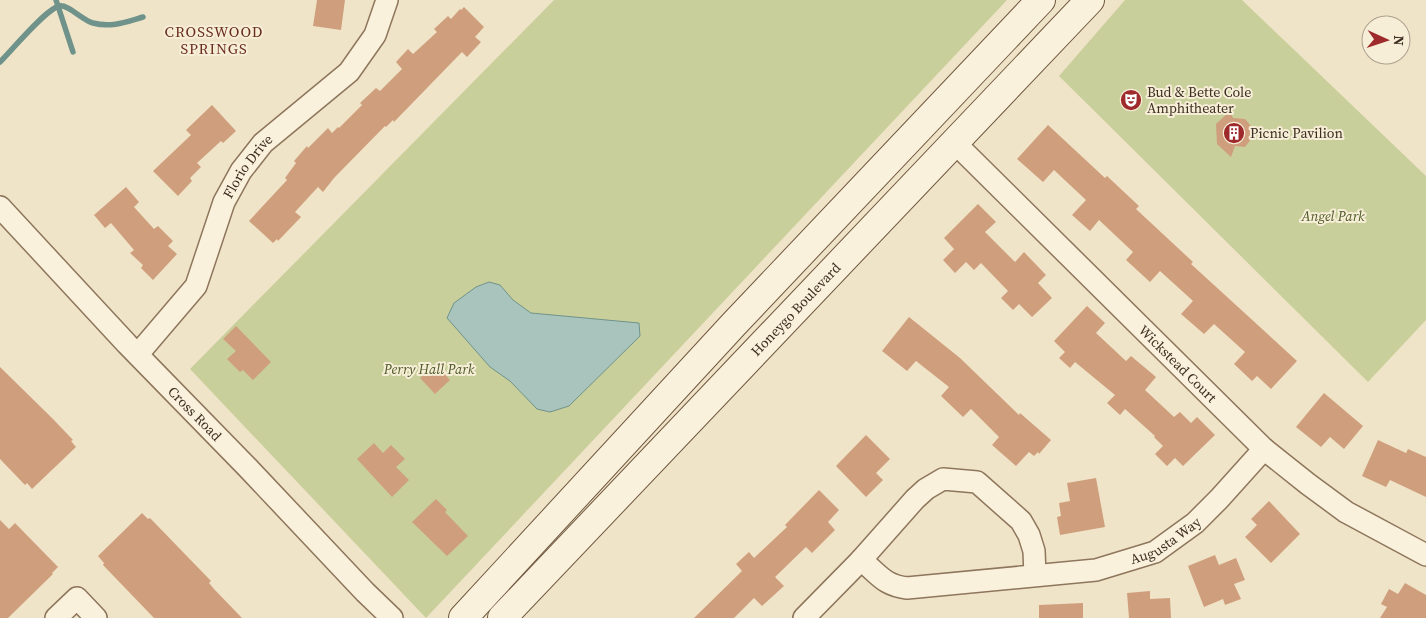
<svg xmlns="http://www.w3.org/2000/svg" width="1426" height="618" viewBox="0 0 1426 618" font-family="'Source Serif 4',serif">
	<style>
		.green { fill: #c9cf9b }
		.water { fill: #a9c4bc; stroke: #6f938a }
		.lines { fill: none; stroke-linecap: round; stroke-linejoin: round }
		.stream { stroke: #6f938a; stroke-width: 5.5 }
		.building { fill: #cf9f7d }
		.street-casing { stroke: #8d765c; stroke-width: 24 }
		.secondary-casing { stroke: #6f573f; stroke-width: 30 }
		.street { stroke: #faf1dc; stroke-width: 21 }
		.secondary { stroke: #faf1dc; stroke-width: 28 }
		.labels { text-anchor: middle; dominant-baseline: central; stroke-width: 4; stroke-linejoin: round; paint-order: stroke }
		.poi-label { font-size: 14px; fill: #3d2e20; stroke: #f7eed8; text-anchor: start }
		.street-label { font-size: 14px; fill: #3d2e20; stroke: #f7eed8 }
		.park-label { font-size: 14px; font-style: italic; fill: #4d5a26; stroke: #f7eed8 }
		.neighbourhood-label { font-size: 15px; letter-spacing: 1px; fill: #6b2e1e; stroke: #f7eed8 }
	</style>
	<rect width="100%" height="100%" fill="#f0e4c8"/>
	<!-- green -->
	<g class="green">
		<polygon points="554,0 1007,0 426,618 190,369"/>
		<polygon points="1125,0 1242,0 1426,176 1426,320 1368,382 1059,76"/>
	</g>
	<!-- water -->
	<polygon class="water" points="489,282 500,285 513,300 531,313 639,323 640,336 569,406 550,412 537,409 510,381 490,367 447,318 454,303 476,287"/>
	<g class="lines">
		<!-- stream -->
		<g class="stream">
			<polyline points="56,0 73,52"/>
			<path d="M 0,62 C 12,50 45,10 59,6 C 68,4 82,20 93,23 C 111,28 126,22 143,17"/>
		</g>
	</g>
	<!-- building -->
	<g class="building">
		<polygon points="317,0 345,0 341,30 313,26"/>
		<polygon points="464,7 484,27 475,37 481,42 467,57 462,52 460,54 394,122 393,120 386,127 385,126 334,178 323,192 318,187 295,212 301,217 278,241 277,239 273,243 249,221 287,180 285,178 296,163 294,161 307,146 308,148 328,128 332,133 338,127 339,128 362,105 360,103 376,88 380,91 402,69 396,62 408,49 413,54 437,32 434,29 448,16 451,19 460,9 461,10"/>
		<polygon points="212,105 236,131 223,143 221,141 197,163 201,167 190,178 192,181 178,196 153,171 191,135 186,130"/>
		<polygon points="1230,111 1233,118 1245,119 1252,127 1252,138 1245,147 1235,146 1231,157 1217,144 1216,124"/>
		<polygon points="1048,125 1105,178 1107,176 1139,206 1136,209 1193,262 1191,264 1297,361 1271,389 1257,376 1252,381 1234,364 1245,352 1214,324 1204,334 1181,314 1193,301 1160,271 1150,282 1126,260 1133,252 1099,220 1090,231 1072,215 1086,200 1054,170 1043,182 1017,159"/>
		<polygon points="126,187 139,202 134,207 154,229 158,226 173,241 168,246 177,254 153,280 141,268 143,265 130,253 134,250 111,223 105,228 94,215"/>
		<polygon points="978,204 996,222 985,232 1015,262 1024,252 1046,275 1038,283 1052,298 1032,317 1019,304 1013,310 1001,298 1008,291 981,263 974,270 966,262 955,273 943,260 954,249 944,238"/>
		<polygon points="1087,306 1105,323 1096,333 1126,361 1131,356 1156,377 1145,390 1174,417 1180,412 1191,423 1197,417 1215,435 1183,466 1175,458 1167,466 1155,454 1163,446 1154,437 1155,436 1125,409 1120,415 1107,403 1115,395 1075,362 1070,368 1059,358 1065,352 1054,341"/>
		<polygon points="909,317 960,358 1019,415 1020,413 1051,440 1039,454 1038,452 1034,456 1029,452 1016,466 992,445 999,437 971,409 963,417 941,396 949,387 916,361 907,371 882,351"/>
		<polygon points="236,326 271,362 253,380 243,370 240,372 227,359 236,351 223,339"/>
		<polygon points="436,364 450,380 435,394 420,378"/>
		<polygon points="0,367 53,419 73,440 71,441 76,447 32,489 27,483 25,485 0,459"/>
		<polygon points="1324,393 1363,426 1344,449 1330,437 1321,447 1296,427"/>
		<polygon points="866,435 890,459 876,473 883,480 866,497 836,466"/>
		<polygon points="1378,440 1406,453 1408,449 1426,457 1426,497 1390,480 1386,487 1362,476"/>
		<polygon points="374,443 383,453 391,445 405,459 396,467 409,480 392,497 357,459"/>
		<polygon points="1096,478 1105,527 1060,535 1057,517 1061,516 1059,503 1070,501 1067,483"/>
		<polygon points="819,490 839,510 828,522 835,530 812,553 806,547 775,577 784,586 762,606 754,598 734,618 694,618 742,571 736,564 749,552 754,558 787,527 785,525"/>
		<polygon points="436,499 447,510 445,512 468,536 447,556 412,522"/>
		<polygon points="1269,501 1300,534 1271,563 1245,537 1257,525 1251,519"/>
		<polygon points="142,513 148,519 150,518 211,581 209,583 214,589 242,618 154,618 103,565 104,563 98,556"/>
		<polygon points="0,520 9,529 15,523 58,567 52,573 53,574 8,618 0,618"/>
		<polygon points="1215,555 1219,565 1236,558 1245,580 1234,584 1241,599 1225,605 1223,599 1204,607 1188,566"/>
		<polygon points="1405,583 1426,595 1426,618 1380,618 1387,607 1381,604 1389,589 1398,594"/>
		<polygon points="1150,591 1150,599 1170,598 1171,618 1129,618 1127,593"/>
		<polygon points="1083,603 1083,618 1039,618 1039,605"/>
	</g>
	<g class="lines">
		<!-- street casing -->
		<g class="street-casing">
			<g id="street">
				<path id="s1" d="M 954,142 L 1264,449 L 1308,484 L 1346,512 L 1426,555"/>
				<path id="s2" d="M 0,207 L 127,344 L 248,468 L 365,592 L 392,618"/>
				<path id="s3" d="M 138,354 L 196,286 L 224,202 L 241,171 L 263,143 L 349,72 L 375,35 L 387,0"/>
				<path id="s4" d="M 861,560 C 879,574 883,585 907,588 L 1096,570 L 1155,552 L 1195,523 L 1219,499 L 1264,449"/>
				<polyline points="56,618 77,598 96,618"/>
				<polyline points="804,618 861,560 915,499 926,489 943,479 977,482 1021,521 1029,535 1034,551 1035,575"/>
			</g>
		</g>
		<!-- secondary casing -->
		<g class="secondary-casing">
			<g id="secondary">
				<polyline points="463,618 734,324 1041,0"/>
				<path id="s5" d="M 502,618 L 1090,0"/>
			</g>
		</g>
		<!-- street -->
		<use href="#street" class="street"/>
		<!-- secondary -->
		<use href="#secondary" class="secondary"/>
	</g>
	<!-- icons -->
	<defs>
		<g id="theatre-disc" transform="scale(1.125)"><circle r="9.5" fill="#9e2a2b" stroke="#f7eed8"/><path d="M-5-5.5Q0-4 5-5.5V0Q5 5 0 6Q-5 5-5 0ZM-3.3-2.5H-1v1.5H-3.3ZM1-2.5H3.3v1.5H1ZM-2.8 1Q0 5.5 2.8 1Z" fill="#fff"/></g>
		<g id="building-disc" transform="scale(1.125)"><circle r="9.5" fill="#9e2a2b" stroke="#f7eed8"/><path d="M-4-6H4V6H1V3H-1V6H-4ZM-2.5-4.3h1.7v1.8h-1.7ZM.8-4.3h1.7v1.8H.8ZM-2.5-1h1.7V.8h-1.7ZM.8-1h1.7V.8H.8Z" fill="#fff"/></g>
	</defs>
	<g fill-rule="evenodd">
		<use href="#theatre-disc" x="1131" y="100"/>
		<use href="#building-disc" x="1234" y="133"/>
	</g>
	<g class="labels">
		<!-- poi labels -->
		<g class="poi-label">
			<text x="1147" y="92">Bud &amp; Bette Cole<tspan x="1147" dy="16">Amphitheater</tspan></text>
			<text x="1250" y="133">Picnic Pavilion</text>
		</g>
		<!-- street labels -->
		<g class="street-label">
			<text stroke="none"><textPath href="#s3" startOffset="221">Florio Drive</textPath></text>
			<text stroke="none"><textPath href="#s5" startOffset="426">Honeygo Boulevard</textPath></text>
			<text stroke="none"><textPath href="#s1" startOffset="315">Wickstead Court</textPath></text>
			<text stroke="none"><textPath href="#s2" startOffset="284">Cross Road</textPath></text>
			<text stroke="none"><textPath href="#s4" startOffset="321">Augusta Way</textPath></text>
		</g>
		<!-- park labels -->
		<g class="park-label">
			<text x="1333" y="216">Angel Park</text>
			<text x="429" y="369">Perry Hall Park</text>
		</g>
		<!-- neighbourhood labels -->
		<g class="neighbourhood-label">
			<text x="214" y="31">CROSSWOOD<tspan x="214" dy="17">SPRINGS</tspan></text>
		</g>
	</g>
	<!-- north arrow -->
	<g transform="translate(1386 40) rotate(93)"><circle r="24" fill="#f7eed8" stroke="#ada18e"/>
	<path d="M0-4L9 19L0 12L-9 19Z" fill="#9e2a2b"/>
	<text y="-8" font-size="14" font-weight="bold" text-anchor="middle" fill="#3d2e20">N</text>
	</g>
</svg>
